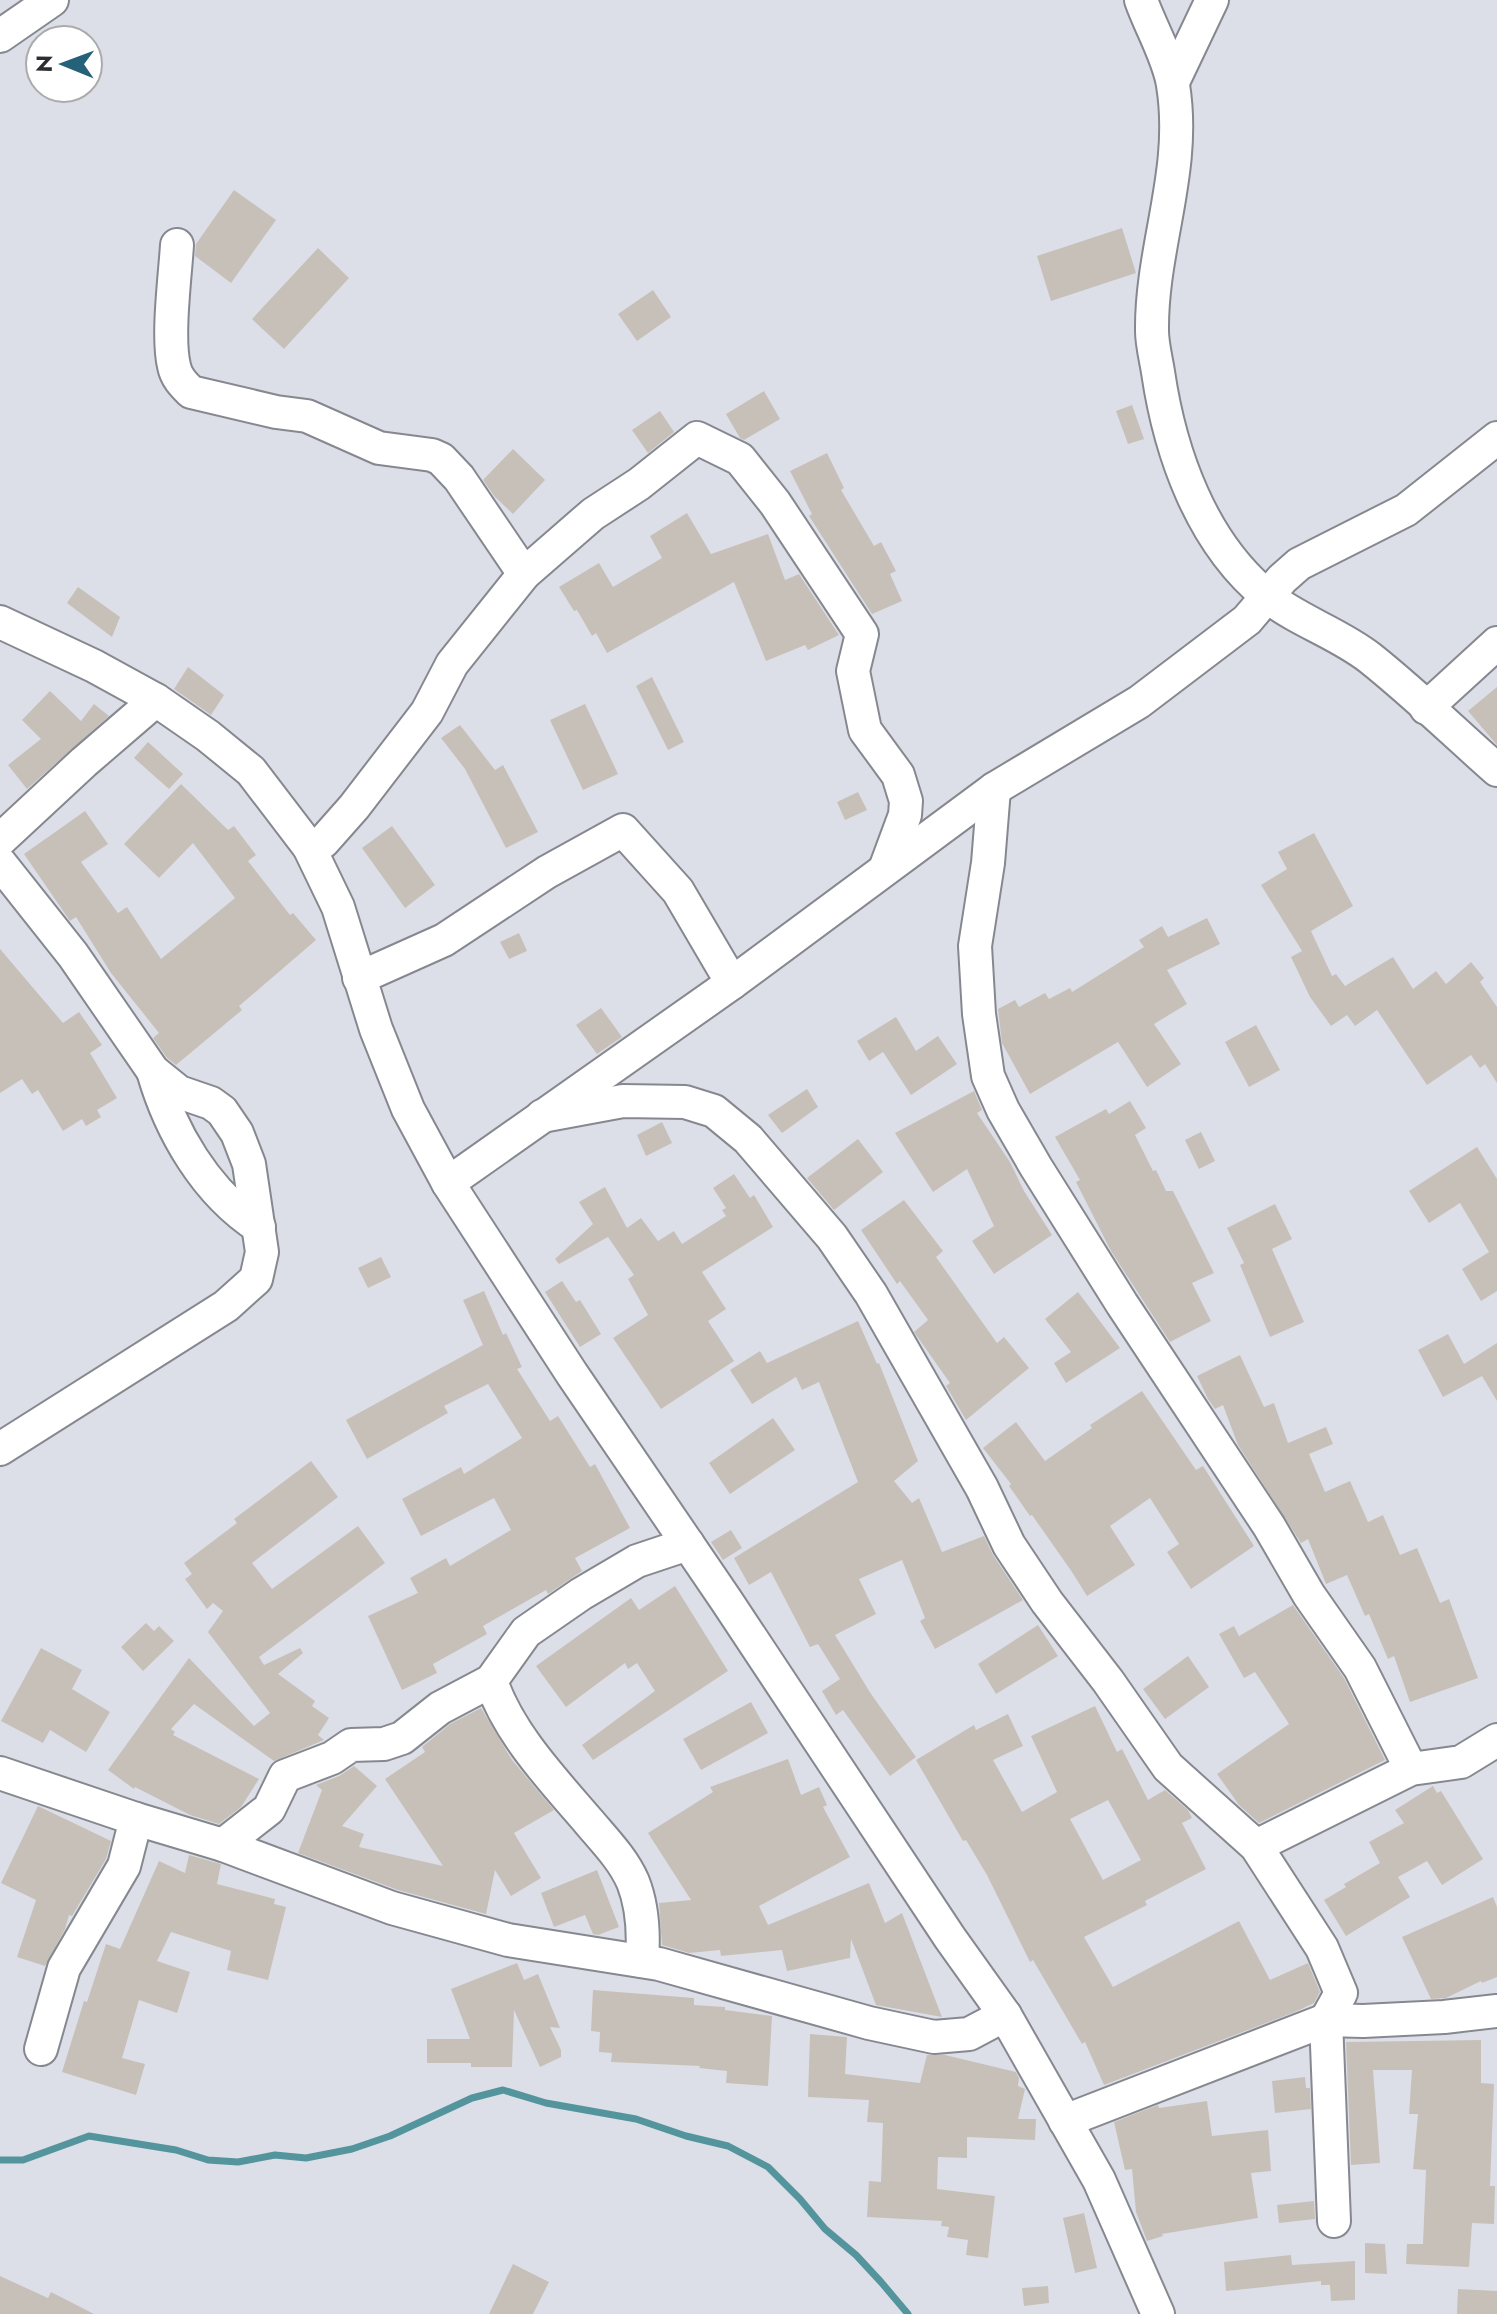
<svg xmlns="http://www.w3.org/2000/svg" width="1497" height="2314" viewBox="0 0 1497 2314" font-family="Jost,sans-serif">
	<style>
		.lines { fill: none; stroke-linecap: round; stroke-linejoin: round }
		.stream { stroke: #54959d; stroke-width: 7 }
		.building { fill: #c7c0b9; fill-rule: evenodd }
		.minor-casing { stroke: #868890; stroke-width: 36 }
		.minor { stroke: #fff; stroke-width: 32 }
	</style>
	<rect width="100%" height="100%" fill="#dddfe8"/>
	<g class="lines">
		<!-- stream -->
		<polyline class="stream" points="0,2160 23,2160 89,2136 176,2150 208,2160 238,2162 275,2155 306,2158 352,2149 390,2136 472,2098 503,2090 546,2103 636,2119 686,2136 728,2146 768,2167 800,2199 825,2229 856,2255 881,2282 908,2314"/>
	</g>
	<!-- building -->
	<g class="building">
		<polygon points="234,190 276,220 231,283 195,256 196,244"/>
		<polygon points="1122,228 1136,273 1051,301 1037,256"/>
		<polygon points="318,248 349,278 284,349 252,319"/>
		<polygon points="653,290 671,317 637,341 618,314"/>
		<polygon points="764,391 780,419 744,440 740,438 726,414"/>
		<polygon points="1132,405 1144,439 1128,444 1116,411"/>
		<polygon points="660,411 674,432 648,453 632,430"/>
		<polygon points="513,449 545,480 513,514 495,497 483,480"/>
		<polygon points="827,453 844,488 841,490 874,546 881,542 896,571 890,574 902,601 872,614 809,516 812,514 790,471"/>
		<polygon points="687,513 711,554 768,534 785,580 799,574 839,635 808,650 805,645 766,661 734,582 607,653 596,633 592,636 577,610 574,611 559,587 599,563 613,587 662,558 650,536"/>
		<polygon points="78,587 120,617 112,637 67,603"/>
		<polygon points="188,667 224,695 211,715 174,689"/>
		<polygon points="652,677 684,742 668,750 636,686"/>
		<polygon points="1497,687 1497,745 1468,711"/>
		<polygon points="50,691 81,721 94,704 109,716 27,789 8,765 41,739 22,720"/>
		<polygon points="585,704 618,774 583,790 550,720"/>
		<polygon points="460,725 495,770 503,765 538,832 506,848 465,769 441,738"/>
		<polygon points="148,742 183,774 169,789 134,758"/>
		<polygon points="181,784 228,830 234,826 256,855 248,861 290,915 293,913 316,940 239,1006 242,1010 176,1065 167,1058 153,1038 159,1033 111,973 76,917 70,921 24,854 85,811 108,844 81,862 118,913 127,907 161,959 235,898 193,843 159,878 124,844"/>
		<polygon points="858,792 867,810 845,820 837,802"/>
		<polygon points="392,826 435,885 405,908 362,848"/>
		<polygon points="1314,833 1353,906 1311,931 1332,976 1336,974 1345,986 1393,957 1413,989 1436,971 1446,984 1471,962 1484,978 1480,982 1497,1007 1497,1083 1485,1064 1480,1068 1471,1055 1427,1085 1377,1010 1355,1026 1347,1015 1331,1026 1310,997 1291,957 1302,951 1261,885 1287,869 1278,852"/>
		<polygon points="1207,918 1220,944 1167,970 1187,1004 1154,1024 1181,1064 1147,1087 1118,1042 1030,1094 1002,1043 998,1009 1015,1000 1019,1007 1045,993 1049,999 1070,988 1072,992 1144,947 1139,940 1162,926 1168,937"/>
		<polygon points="519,933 527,951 509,959 500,942"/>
		<polygon points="0,949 63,1023 79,1012 102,1045 90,1053 117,1098 97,1110 101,1117 86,1126 82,1119 63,1131 38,1090 32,1094 22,1079 0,1093"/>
		<polygon points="601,1008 622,1037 597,1054 576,1025"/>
		<polygon points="896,1017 916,1051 938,1036 957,1064 911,1095 883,1052 869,1061 857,1041"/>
		<polygon points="1256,1025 1280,1070 1249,1087 1225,1042"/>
		<polygon points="807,1089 818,1107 782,1133 768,1115"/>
		<polygon points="974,1091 982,1110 977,1113 1010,1162 1024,1191 1052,1235 994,1274 972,1241 994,1226 967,1169 933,1192 895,1133"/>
		<polygon points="1130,1101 1146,1128 1135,1135 1153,1171 1156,1170 1166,1191 1173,1191 1214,1273 1192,1283 1211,1321 1170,1342 1111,1251 1076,1182 1080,1180 1055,1137 1106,1109 1109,1114"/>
		<polygon points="662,1122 672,1143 646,1156 637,1135"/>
		<polygon points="1201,1132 1215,1161 1199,1169 1185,1140"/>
		<polygon points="858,1139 883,1172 834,1210 807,1178"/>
		<polygon points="1477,1147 1497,1179 1497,1291 1481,1301 1462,1269 1489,1252 1460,1203 1429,1223 1409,1191"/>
		<polygon points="734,1174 750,1198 754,1195 773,1227 702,1272 726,1309 708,1321 734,1361 661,1409 613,1338 648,1315 628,1279 634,1275 608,1237 559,1264 555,1259 593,1224 579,1202 605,1187 627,1228 641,1218 658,1241 674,1231 682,1244 726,1216 722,1210 726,1208 713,1188"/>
		<polygon points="904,1200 943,1251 936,1257 997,1343 1004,1337 1029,1368 966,1420 946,1386 950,1383 914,1332 928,1320 900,1281 897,1284 861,1230"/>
		<polygon points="1275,1204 1292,1239 1272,1249 1304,1322 1270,1337 1240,1265 1244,1263 1227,1228"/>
		<polygon points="381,1257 391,1277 368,1288 358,1268"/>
		<polygon points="562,1281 576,1302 580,1300 601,1334 580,1347 545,1292"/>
		<polygon points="484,1291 503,1335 506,1333 522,1367 517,1369 550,1421 558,1416 590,1467 595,1464 630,1528 575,1558 582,1571 548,1594 546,1590 483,1626 487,1634 433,1664 437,1673 402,1690 368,1616 418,1593 410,1578 446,1558 450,1566 511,1530 494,1498 421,1536 402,1499 461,1467 464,1474 522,1438 488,1384 444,1406 448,1413 367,1459 346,1420 483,1345 463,1300"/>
		<polygon points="1078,1292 1120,1348 1066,1383 1054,1363 1071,1352 1045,1319"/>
		<polygon points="858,1321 877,1364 879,1363 918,1461 894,1481 912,1503 919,1498 942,1552 984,1536 993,1555 1023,1600 935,1649 920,1621 925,1618 902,1560 859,1579 876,1614 835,1635 871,1694 916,1757 890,1776 843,1710 836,1715 822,1691 840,1679 818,1644 810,1647 771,1572 749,1585 734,1558 858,1482 819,1382 802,1390 796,1377 752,1404 730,1370 760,1351 767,1363"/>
		<polygon points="1448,1334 1464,1364 1497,1343 1497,1401 1482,1376 1443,1397 1418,1350"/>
		<polygon points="1240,1355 1264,1407 1274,1403 1288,1443 1326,1427 1333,1444 1309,1454 1325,1492 1350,1481 1368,1522 1383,1515 1400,1555 1417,1548 1440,1603 1449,1599 1478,1678 1410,1702 1394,1656 1388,1659 1369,1614 1365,1616 1347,1575 1326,1584 1308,1539 1301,1543 1238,1445 1223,1405 1215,1409 1208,1399 1197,1376"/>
		<polygon points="1142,1391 1196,1470 1203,1466 1254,1546 1191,1589 1167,1552 1179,1544 1150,1498 1110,1526 1135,1565 1087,1596 1072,1572 1032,1515 1030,1516 1009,1486 1011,1484 983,1448 1016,1422 1045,1461 1092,1428 1090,1425"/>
		<polygon points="773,1418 795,1450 730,1494 709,1463"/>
		<polygon points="311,1461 338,1497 252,1563 272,1589 358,1526 385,1563 259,1657 264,1665 300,1648 303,1653 278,1674 315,1701 312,1706 329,1718 318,1735 324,1740 274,1761 194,1704 171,1729 175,1732 173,1735 259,1779 241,1807 219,1824 190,1815 135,1787 134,1789 108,1770 189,1658 254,1726 270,1713 208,1632 223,1611 213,1603 207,1609 185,1579 192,1574 184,1563 237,1523 234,1519"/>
		<polygon points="731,1530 742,1548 723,1560 711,1542"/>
		<polygon points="675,1586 728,1671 593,1760 582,1745 655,1691 637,1663 628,1669 625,1663 566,1707 536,1666 631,1598 639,1610"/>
		<polygon points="1293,1605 1344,1678 1385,1760 1259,1823 1239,1805 1217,1774 1289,1724 1255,1672 1244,1678 1219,1634 1234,1626 1239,1636"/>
		<polygon points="146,1623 154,1631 159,1626 174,1641 143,1671 121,1647"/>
		<polygon points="1038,1625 1058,1656 996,1694 978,1664"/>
		<polygon points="41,1648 82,1670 72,1689 110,1712 86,1752 50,1730 43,1743 1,1721"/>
		<polygon points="1188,1656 1209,1687 1165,1719 1143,1689"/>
		<polygon points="751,1702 768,1733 701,1770 683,1739"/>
		<path d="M 1095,1706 L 1117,1752 L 1122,1749 L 1148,1800 L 1165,1790 L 1188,1810 L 1192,1818 L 1182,1823 L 1206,1869 L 1145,1901 L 1147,1905 L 1084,1937 L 1113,1987 L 1239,1921 L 1270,1980 L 1308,1963 L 1320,1992 L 1314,2003 L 1295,2012 L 1104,2085 L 1085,2042 L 1082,2044 L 1033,1960 L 1030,1962 L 987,1875 L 966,1840 L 963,1841 L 916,1760 L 974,1725 L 976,1730 L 1008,1714 L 1023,1746 L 993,1760 L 1022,1812 L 1057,1792 L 1031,1736 ZM 1108,1800 L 1141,1860 L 1103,1880 L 1070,1819 Z"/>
		<polygon points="481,1708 512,1760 554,1810 514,1833 541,1878 511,1896 495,1870 486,1914 398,1890 298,1853 322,1790 316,1785 339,1776 354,1766 377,1786 342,1826 364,1834 359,1847 443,1866 385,1779 425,1752 422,1747 450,1724"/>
		<polygon points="788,1759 801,1795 819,1787 827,1805 823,1807 850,1857 759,1906 768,1925 869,1883 885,1923 902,1913 942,2017 876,2005 851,1939 850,1958 787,1971 782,1950 721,1956 720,1950 689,1953 662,1945 659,1903 691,1900 648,1833 713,1792 710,1787"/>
		<polygon points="1433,1786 1437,1793 1441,1791 1483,1859 1442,1885 1427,1861 1398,1877 1410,1897 1346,1936 1324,1900 1346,1887 1344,1884 1380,1863 1369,1842 1404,1823 1395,1810"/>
		<polygon points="38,1806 111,1841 106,1859 72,1916 69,1915 65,1929 45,1966 17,1957 36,1900 1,1883"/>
		<polygon points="189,1855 221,1864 217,1884 275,1899 274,1904 286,1907 268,1980 227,1970 231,1951 171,1932 157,1961 190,1972 177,2013 139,2000 122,2058 145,2064 136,2095 62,2072 84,2001 87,2002 106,1944 120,1949 159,1861 185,1873"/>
		<polygon points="597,1870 619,1927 598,1935 593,1934 585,1915 554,1927 541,1893"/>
		<polygon points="1493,1897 1497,1907 1497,1977 1482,1983 1481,1981 1446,1998 1431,1999 1402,1937"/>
		<polygon points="517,1963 524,1980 538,1974 560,2028 550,2027 561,2050 561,2057 540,2067 514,2010 512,2067 471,2067 471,2063 427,2063 427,2039 470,2039 451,1989"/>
		<polygon points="593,1990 694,1998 694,2005 725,2007 725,2010 772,2016 768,2086 726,2083 727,2071 699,2068 700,2066 611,2062 612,2053 599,2052 600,2032 591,2031"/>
		<polygon points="810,2034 847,2037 845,2074 920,2083 927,2055 945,2055 1016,2072 1019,2078 1018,2086 1025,2089 1018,2119 1036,2119 1035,2140 967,2137 967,2158 938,2157 937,2189 995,2196 988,2258 966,2255 968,2240 947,2237 949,2227 941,2226 942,2221 867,2217 869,2181 881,2182 883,2123 867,2122 869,2100 808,2097"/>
		<polygon points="1481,2040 1481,2083 1494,2084 1490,2186 1495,2186 1494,2224 1472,2223 1469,2267 1406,2264 1407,2244 1423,2244 1426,2170 1413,2169 1418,2114 1409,2114 1412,2070 1373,2070 1380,2163 1351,2165 1346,2042"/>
		<polygon points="1305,2077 1306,2088 1310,2088 1311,2109 1275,2113 1272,2081"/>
		<polygon points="1207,2101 1212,2136 1268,2130 1271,2171 1251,2173 1258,2218 1162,2234 1163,2236 1147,2241 1136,2212 1132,2169 1125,2170 1114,2122 1158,2105 1159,2108"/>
		<polygon points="1314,2201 1315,2219 1279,2223 1277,2205"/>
		<polygon points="1084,2213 1097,2268 1075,2273 1063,2218"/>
		<polygon points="1365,2243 1385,2244 1387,2274 1365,2273"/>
		<polygon points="1291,2255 1292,2265 1355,2261 1355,2300 1331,2301 1330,2285 1321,2285 1321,2281 1226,2291 1224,2262"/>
		<polygon points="513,2264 549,2282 533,2314 489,2314"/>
		<polygon points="0,2276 48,2298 51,2292 94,2314 0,2314"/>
		<polygon points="1048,2286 1049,2303 1024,2306 1022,2288"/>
		<polygon points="1458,2289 1497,2291 1497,2314 1457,2314"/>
	</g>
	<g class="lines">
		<!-- minor casing -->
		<g class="minor-casing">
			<g id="minor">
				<path d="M 1141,0 C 1150,26 1169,58 1173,85 C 1187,171 1151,247 1152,331 C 1152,344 1156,359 1158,372 C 1170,453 1201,542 1267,596 C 1298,621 1338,633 1370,658 C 1414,693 1455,733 1497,770"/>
				<polyline points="0,36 52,0"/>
				<polyline points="1173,82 1212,0"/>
				<path d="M 177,245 C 175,277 167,337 174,366 C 176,377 183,384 191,392 L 276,412 L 307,416 L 379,448 L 432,455 L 441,459 L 459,478 L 524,574"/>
				<polyline points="0,622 94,666 156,700 208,736 251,771 309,847 338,907 376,1029 408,1109 448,1183 572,1374 726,1600 950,1938 1005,2015 1099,2180 1158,2314"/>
				<polyline points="1426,708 1497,643"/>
				<polyline points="994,789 988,863 975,946 979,1014 988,1076 1003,1110 1036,1167 1122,1304 1269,1526 1309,1595 1360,1668 1411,1769"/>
				<polyline points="0,840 84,762 156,700"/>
				<polyline points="309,847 323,842 354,807 427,712 452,664 524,574 593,514 639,484 697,438 740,459 775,503 862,634 853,671 865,730 898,775 906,801 905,815 885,869"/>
				<polyline points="0,863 73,955 153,1071 179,1092 211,1103 222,1111 237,1133 249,1164 262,1252 256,1279 226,1306 0,1449"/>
				<polyline points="359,978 444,940 547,872 623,830 678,891 732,983"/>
				<path d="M 153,1071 C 170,1131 206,1193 259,1227"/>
				<polyline points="542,1116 623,1101 685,1102 714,1111 748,1139 832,1237 871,1294 982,1488 1009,1545 1047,1602 1108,1681 1168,1767 1256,1846 1322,1948 1341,1993 1326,2020 1334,2221"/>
				<polyline points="448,1183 732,983 994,789 1139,702 1247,620 1282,579 1299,564 1406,510 1497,438"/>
				<path d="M 491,1681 C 509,1734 553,1780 589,1822 C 605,1841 623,1859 633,1882 C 643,1907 644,1934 642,1961"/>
				<polyline points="0,1773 136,1819 223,1845 392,1908 508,1940 659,1964 869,2023 934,2037 969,2034 1005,2015"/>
				<polyline points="223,1845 269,1809 285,1776 332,1758 351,1745 384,1744 402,1738 440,1708 491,1681 526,1632 581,1594 637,1561 688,1544"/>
				<polyline points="1256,1846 1411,1769 1461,1762 1497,1740"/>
				<polyline points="41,2049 64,1968 124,1866 136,1819"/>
				<polyline points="1065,2121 1326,2020 1363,2021 1444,2017 1497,2011"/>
			</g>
		</g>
		<!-- minor -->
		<use href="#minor" class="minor"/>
	</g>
	<!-- north arrow -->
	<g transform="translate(64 64) rotate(271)"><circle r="38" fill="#ffffff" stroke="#ababac" stroke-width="2"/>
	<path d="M0-6L14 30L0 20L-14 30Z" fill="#256179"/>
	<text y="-12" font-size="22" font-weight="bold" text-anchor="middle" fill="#2c2d30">N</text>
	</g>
</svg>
